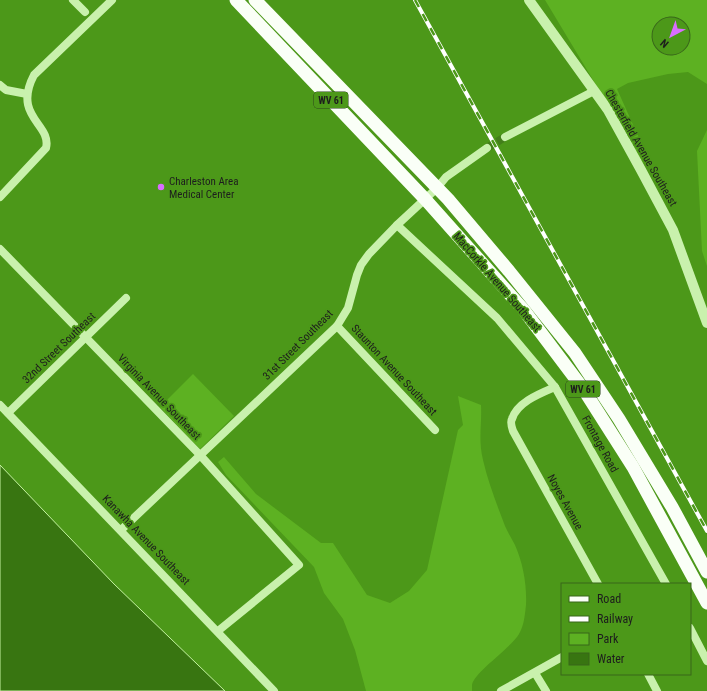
<svg xmlns="http://www.w3.org/2000/svg" width="707" height="691" viewBox="0 0 707 691" font-family="'Roboto Condensed',sans-serif">
	<style>
		.green { fill: #5db122; fill-rule: evenodd }
		.water { fill: #387511; stroke: #c3f3a0 }
		.lines { fill: none; stroke-linecap: round; stroke-linejoin: round }
		.minor-tunnel { stroke: #437f1a; stroke-width: 8; stroke-dasharray: 8 4; stroke-linecap: butt }
		.minor { stroke: #c9f1ad; stroke-width: 8 }
		.tertiary { stroke: #c9f1ad; stroke-width: 10 }
		.primary { stroke: #fafff7; stroke-width: 13 }
		.rail-casing { stroke: #fff; stroke-width: 4 }
		.rail { stroke: #4c9819; stroke-width: 2.5; stroke-dasharray: 8; stroke-linecap: butt }
		.poi-dot { fill: #da6dff; stroke: #4c9819; stroke-width: 1.5 }
		.labels { text-anchor: middle; dominant-baseline: central; stroke-width: 3.5; stroke-linejoin: round; paint-order: stroke }
		.shield { fill: #4c9819; stroke: #2b421c; stroke-width: 1 }
		.shield-label { font-size: 10px; font-weight: bold; fill: #1d1d1d }
		.street-label { font-size: 11px; fill: #1d1d1d; stroke: #4c9819 }
		.poi-label { font-size: 11px; fill: #1d1d1d; stroke: #4c9819; text-anchor: start }
	</style>
	<rect width="100%" height="100%" fill="#4c9819"/>
	<!-- green -->
	<g class="green">
		<path d="M 545,0 L 707,0 L 707,84 L 688,72 L 668,74 L 628,83 L 617,89 L 648,158 L 643,163 ZM 659,24 L 683,24 L 683,48 L 659,48 Z"/>
		<polygon points="707,130 707,266 702,251 697,151"/>
		<polygon points="193,374 234,416 200,449 160,407"/>
		<path d="M 458,396 L 481,405 C 482,425 478,439 483,460 C 488,482 497,505 505,526 C 508,533 512,539 515,545 C 523,563 527,585 526,605 C 525,614 524,626 519,634 C 510,649 474,672 472,685 C 472,687 472,689 472,691 L 366,691 L 355,650 L 343,619 L 324,593 L 314,567 L 226,475 L 218,462 L 224,457 L 256,494 L 321,543 L 333,543 L 367,595 L 390,603 L 409,591 L 427,570 L 458,430 L 463,425 Z"/>
	</g>
	<!-- water -->
	<polygon class="water" points="0,465 114,584 225,691 0,691"/>
	<g class="lines">
		<!-- minor-tunnel -->
		<polyline class="minor-tunnel" points="487,148 505,137"/>
		<!-- minor -->
		<g class="minor">
			<polyline points="73,0 85,12"/>
			<polyline points="0,85 6,90 27,94"/>
			<polyline points="505,137 594,91"/>
			<path d="M 0,197 L 46,148 C 52,124 12,117 34,75 L 112,0"/>
			<polyline points="397,225 497,318 555,387 666,584"/>
			<polyline points="0,249 200,455 299,565 218,631"/>
			<polyline points="337,326 435,430"/>
			<path d="M 555,387 C 541,393 517,402 512,419 C 510,422 512,428 513,431 L 598,584"/>
			<polyline points="0,405 274,691"/>
			<polyline points="8,413 126,298"/>
			<polyline points="121,530 337,326 348,308 357,275 361,265 369,254 397,225 437,188 446,177 487,148"/>
			<polyline points="690,628 707,661"/>
			<polyline points="535,673 546,691"/>
			<polyline points="648,674 657,691"/>
			<polyline points="501,691 562,657"/>
		</g>
		<!-- tertiary -->
		<polyline class="tertiary" points="529,0 608,110 641,170 673,230 707,323"/>
		<!-- primary -->
		<g class="primary">
			<polyline points="236,0 425,199 523,309 584,390 633,467 707,603"/>
			<polyline points="255,0 448,199 509,271 575,353 619,419 672,507 707,572"/>
		</g>
		<!-- rail casing -->
		<g class="rail-casing">
			<polyline id="rail" points="415,0 707,531"/>
		</g>
		<!-- rail -->
		<use href="#rail" class="rail"/>
	</g>
	<!-- markers -->
	<circle class="poi-dot" cx="161" cy="187" r="4"/>
	<g class="labels">
		<!-- shield labels -->
		<g class="shield">
			<rect x="314" y="92" width="34" height="16" rx="3"/>
			<rect x="566" y="381" width="34" height="16" rx="3"/>
		</g>
		<g class="shield-label">
			<text x="331" y="100">WV 61</text>
			<text x="583" y="389">WV 61</text>
		</g>
		<!-- street labels -->
		<g class="street-label">
			<text transform="translate(641 148) rotate(60)">Chesterfield Avenue Southeast</text>
			<text transform="translate(497 282) rotate(49)">MacCorkle Avenue Southeast</text>
			<text transform="translate(298 345) rotate(-45)">31st Street Southeast</text>
			<text transform="translate(59 348) rotate(-44)">32nd Street Southeast</text>
			<text transform="translate(394 370) rotate(47)">Staunton Avenue Southeast</text>
			<text transform="translate(159 397) rotate(46)">Virginia Avenue Southeast</text>
			<text transform="translate(600 444) rotate(61)">Frontage Road</text>
			<text transform="translate(565 502) rotate(61)">Noyes Avenue</text>
			<text transform="translate(146 540) rotate(46)">Kanawha Avenue Southeast</text>
		</g>
		<!-- poi labels -->
		<g class="poi-label">
			<text x="169" y="181">Charleston Area<tspan x="169" dy="13">Medical Center</tspan></text>
		</g>
	</g>
	<!-- legend -->
	<rect x="561" y="583" width="130" height="92" fill="#4c9819" stroke="#39671b"/>
	<rect x="569" y="596" width="20" height="6" fill="#fafff7" stroke="#39671b"/>
	<text x="597" y="603" font-size="12" fill="#1d1d1d">Road</text>
	<rect x="569" y="616" width="20" height="6" fill="#ffffff" stroke="#39671b"/>
	<text x="597" y="623" font-size="12" fill="#1d1d1d">Railway</text>
	<rect x="569" y="633" width="20" height="12" fill="#5db122" stroke="#39671b"/>
	<text x="597" y="643" font-size="12" fill="#1d1d1d">Park</text>
	<rect x="569" y="653" width="20" height="12" fill="#387511" stroke="#39671b"/>
	<text x="597" y="663" font-size="12" fill="#1d1d1d">Water</text>
	<!-- north arrow -->
	<g transform="translate(671 36) rotate(221)"><circle r="19" fill="#4c9819" stroke="#39671b"/>
	<path d="M0-3L7 15L0 10L-7 15Z" fill="#da6dff"/>
	<text y="-6" font-size="11" font-weight="bold" text-anchor="middle" fill="#1d1d1d">N</text>
	</g>
</svg>
